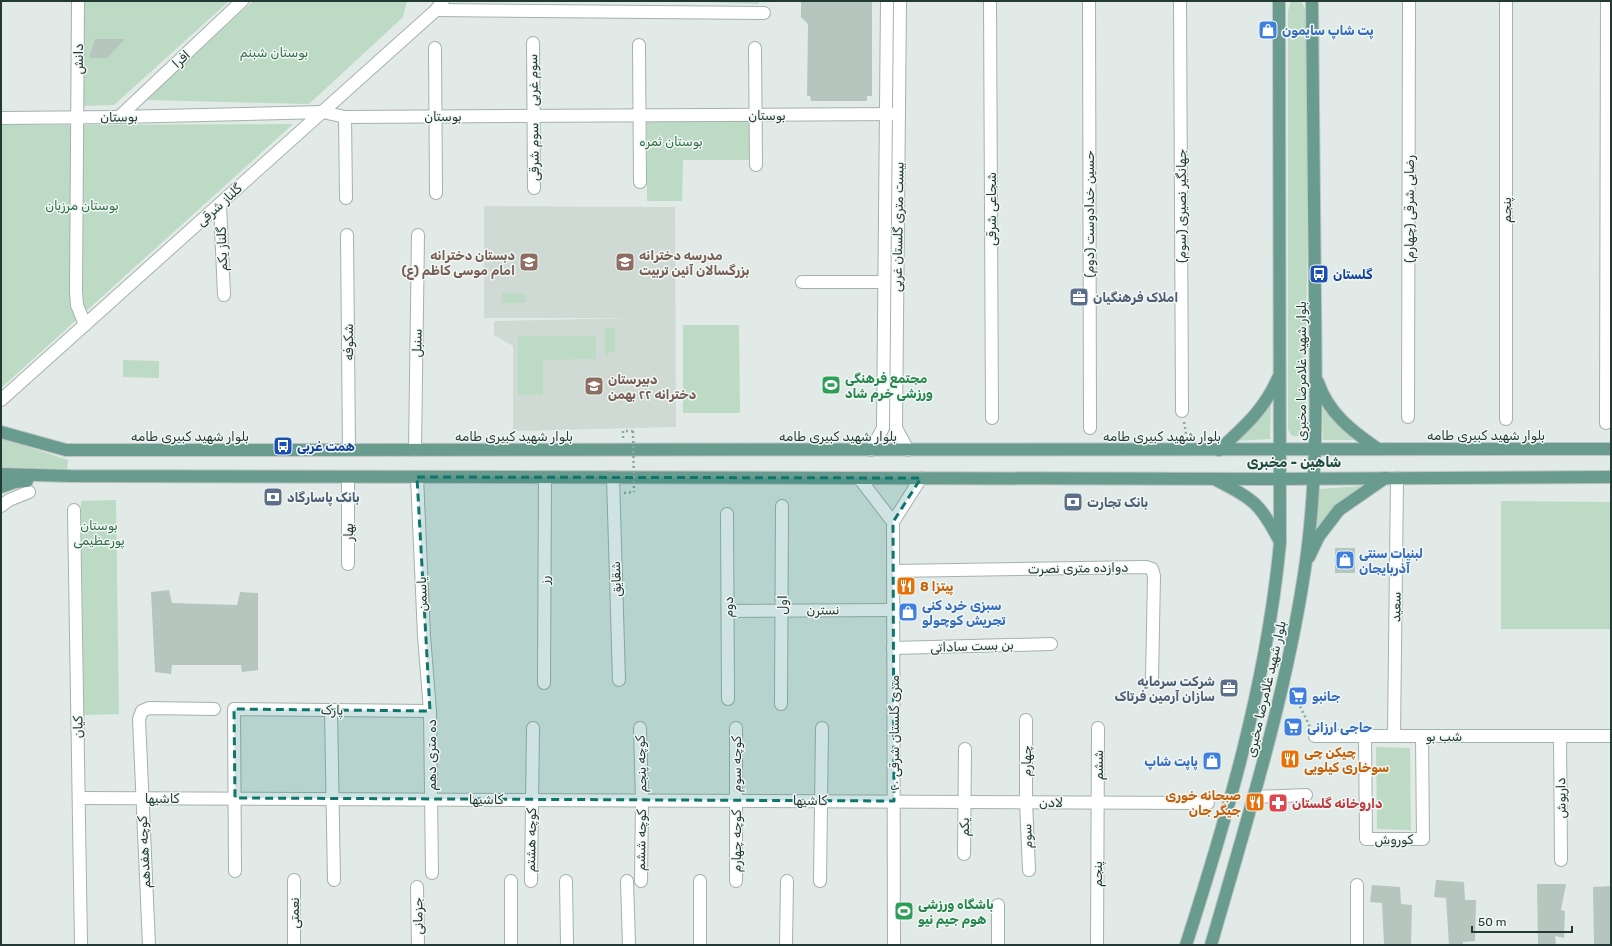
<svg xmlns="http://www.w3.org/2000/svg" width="1612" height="946" viewBox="0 0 1612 946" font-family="Rubik,Vazirmatn,sans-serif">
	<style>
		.built { fill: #d0dad5 }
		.green { fill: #bcdac4 }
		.building { fill: #b7c5bf }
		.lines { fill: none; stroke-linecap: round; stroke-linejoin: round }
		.minor-casing { stroke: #a4b2ad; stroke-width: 14 }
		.major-casing { stroke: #bdc4c2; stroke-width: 14 }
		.path { stroke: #84ab9f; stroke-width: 2.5; stroke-dasharray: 2 3; stroke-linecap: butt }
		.minor { stroke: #fff; stroke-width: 12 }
		.major { stroke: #699c8f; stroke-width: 12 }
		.path-bridge { stroke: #84ab9f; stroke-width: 2.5; stroke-dasharray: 2 3; stroke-linecap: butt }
		.marked { fill: #0f766e; fill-opacity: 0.2; stroke: #0f766e; stroke-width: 3; stroke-dasharray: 8 5; stroke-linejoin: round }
		.labels { text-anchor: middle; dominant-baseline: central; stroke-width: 3; stroke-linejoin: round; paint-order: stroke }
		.shop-label { font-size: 13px; font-weight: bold; fill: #366cbe; stroke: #f1f7f4; text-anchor: start }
		.park-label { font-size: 13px; fill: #306d48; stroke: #f1f7f4 }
		.street-label { font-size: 13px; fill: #233a34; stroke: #f1f7f4 }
		.education-label { font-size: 13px; font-weight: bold; fill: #785e54; stroke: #f1f7f4; text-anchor: start }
		.transit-label { font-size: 13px; font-weight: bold; fill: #164399; stroke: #f1f7f4; text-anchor: start }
		.service-label { font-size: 13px; font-weight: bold; fill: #4e5e75; stroke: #f1f7f4; text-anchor: start }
		.leisure-label { font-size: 13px; font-weight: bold; fill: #27864d; stroke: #f1f7f4; text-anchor: start }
		.food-label { font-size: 13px; font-weight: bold; fill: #c56008; stroke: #f1f7f4; text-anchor: start }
		.health-label { font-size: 13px; font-weight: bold; fill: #be3a42; stroke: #f1f7f4; text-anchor: start }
		.neighbourhood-label { font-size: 14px; font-weight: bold; fill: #214a40; stroke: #f1f7f4 }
	</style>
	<rect width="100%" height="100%" fill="#e1eae6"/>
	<!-- built -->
	<polygon class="built" points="484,206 675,207 676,427 513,431 513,346 494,335 494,321 632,318 484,318"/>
	<!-- green -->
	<g class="green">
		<polygon points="80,1 229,1 114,105 79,106"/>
		<polygon points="253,1 407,1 403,17 309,104 146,100"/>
		<polygon points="678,1 759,1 759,4"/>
		<path d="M 1291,1 L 1301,1 L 1307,12 L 1307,254 L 1305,425 C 1303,433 1301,437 1292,436 L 1288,430 L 1288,11 Z"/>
		<polygon points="647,118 752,118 753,160 683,160 682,201 647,201"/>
		<polygon points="293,124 1,388 1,125"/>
		<polygon points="502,293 525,293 526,303 502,303"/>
		<polygon points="683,325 739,325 740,413 683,413"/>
		<polygon points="605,328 615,328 615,352 608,353 608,356 605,356"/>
		<polygon points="518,336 596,336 596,359 543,360 543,395 518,395"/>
		<polygon points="123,360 159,361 159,378 123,377"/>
		<polygon points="1271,399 1270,439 1232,441"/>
		<polygon points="1323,403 1360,440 1323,440"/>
		<polygon points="1,438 68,460 67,469 1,467"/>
		<path d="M 1364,486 C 1347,496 1329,510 1317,527 L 1319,489 Z"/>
		<polygon points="116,500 119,714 84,715 81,501"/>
		<polygon points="1501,501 1611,502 1611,629 1501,629"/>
		<polygon points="1376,747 1410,748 1411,830 1377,829"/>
	</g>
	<!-- building -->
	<g class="building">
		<polygon points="801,1 872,1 872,96 867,96 867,101 811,101 810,96 807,96 808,24 801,17"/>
		<polygon points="95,39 125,39 107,58 89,58"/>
		<rect x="1335" y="548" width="20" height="25"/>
		<polygon points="169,590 172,603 237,605 240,592 258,593 258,670 242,672 241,665 172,665 171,674 155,672 151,592"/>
		<polygon points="1436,880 1464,882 1465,900 1476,900 1475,941 1463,942 1463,945 1449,945 1446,898 1434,897"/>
		<polygon points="1537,884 1566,884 1561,910 1565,911 1564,938 1555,936 1556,945 1538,945"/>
		<polygon points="1372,885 1400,887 1401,904 1412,905 1411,945 1384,945 1382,903 1370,902"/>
		<polygon points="1611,886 1611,945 1594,945 1593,887"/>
	</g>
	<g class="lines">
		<!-- minor casing -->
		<g class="minor-casing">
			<g id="minor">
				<polyline points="78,1 76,291 77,305 85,325"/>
				<polyline points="900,1 896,428 908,450"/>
				<polyline points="990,1 992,418"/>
				<polyline points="1089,1 1090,428"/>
				<polyline points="1180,1 1182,411"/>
				<polyline points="1506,1 1506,419"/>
				<polyline points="436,10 764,13"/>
				<polyline points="533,43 534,188"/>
				<polyline points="639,45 640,182"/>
				<polyline points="435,48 436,193"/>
				<polyline points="755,48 756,165"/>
				<polyline points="119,117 242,1"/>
				<polyline points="345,117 346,198"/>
				<polyline points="1,118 119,117 323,112 345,117 899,114"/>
				<polyline points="220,204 224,295"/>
				<polyline points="347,235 349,450"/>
				<polyline points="802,282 883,282"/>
				<polyline points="1,400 436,10 443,1"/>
				<polyline points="1408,417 1409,1"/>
				<polyline points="1606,423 1607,1"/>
				<polyline points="415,450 418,235"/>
				<polyline points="871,450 883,428 887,1"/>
				<polyline points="417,477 424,636 430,711 432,873"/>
				<polyline points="613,477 619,680"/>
				<polyline points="859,478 893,522"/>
				<polyline points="1,506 9,500 29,492"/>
				<polyline points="74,510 81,945"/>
				<polyline points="727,514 728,699"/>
				<polyline points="348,564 348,477"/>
				<polyline points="893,571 1146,567 1152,569 1154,576 1152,679"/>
				<polyline points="728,611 893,610"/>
				<polyline points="893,648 1051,644"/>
				<polyline points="544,683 545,477"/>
				<polyline points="781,704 782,506"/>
				<polyline points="331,710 334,880"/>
				<polyline points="1026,720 1026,802 1029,870"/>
				<polyline points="640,728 642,800 641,881"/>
				<polyline points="1315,736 1611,736"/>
				<polyline points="1365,736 1366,839 1423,839 1422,736"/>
				<polyline points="1394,736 1397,478"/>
				<polyline points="1560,736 1561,860"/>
				<polyline points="1254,797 1306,795"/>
				<polyline points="79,798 1208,803"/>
				<polyline points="964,854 965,749"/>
				<polyline points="235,871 234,709 430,711"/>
				<polyline points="294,880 294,945"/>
				<polyline points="511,881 511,945"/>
				<polyline points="531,881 533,728"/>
				<polyline points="566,881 567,945"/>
				<polyline points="627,881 629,945"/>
				<polyline points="736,881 736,728"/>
				<polyline points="820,881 822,728"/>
				<polyline points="1357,885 1357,945"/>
				<polyline points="417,887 418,945"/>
				<polyline points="998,905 998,945"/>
				<polyline points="149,945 139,719 142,711 149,708 214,709"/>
				<polyline points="700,945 700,881"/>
				<polyline points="786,945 787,881"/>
				<polyline points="894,945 893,522 921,478"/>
				<polyline points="1097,945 1098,728"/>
			</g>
		</g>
		<!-- major casing -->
		<g class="major-casing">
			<g id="major">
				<path d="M 1318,382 C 1328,413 1352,431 1378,449"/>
				<polyline points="1,432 66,450 1611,449"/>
				<path d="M 1219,450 C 1244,427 1264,410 1278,378"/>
				<polyline points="1,474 70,476 1265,479 1611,477"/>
				<path d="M 1216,480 C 1253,499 1260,503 1279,540"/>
				<polyline points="1,487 15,482 27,481"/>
				<polyline points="1309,557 1319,536 1339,510 1385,478"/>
				<path d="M 1186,945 C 1228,814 1267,681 1280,543 L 1279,1"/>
				<path d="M 1211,945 C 1247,820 1286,696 1305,568 C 1318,479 1316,388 1315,299 C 1314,200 1313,100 1312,1"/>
			</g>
		</g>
		<!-- path -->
		<g class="path">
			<polyline points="1184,422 1187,439"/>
			<polyline points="623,438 623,431 633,431"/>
			<polyline points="624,493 634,492"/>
			<polyline points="1298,702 1310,727"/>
		</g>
		<!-- minor -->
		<use href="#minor" class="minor"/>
		<!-- major -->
		<use href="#major" class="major"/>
		<!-- path-bridge -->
		<polyline class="path-bridge" points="633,431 634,492"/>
	</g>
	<!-- marked area -->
	<path class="marked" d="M 417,477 L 921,478 L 893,522 L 894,801 L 235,798 L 234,709 L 430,711 Z"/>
	<!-- icons -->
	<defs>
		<g id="shop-square" transform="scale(1)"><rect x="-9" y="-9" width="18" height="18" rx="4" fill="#3f7fe0" stroke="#f1f7f4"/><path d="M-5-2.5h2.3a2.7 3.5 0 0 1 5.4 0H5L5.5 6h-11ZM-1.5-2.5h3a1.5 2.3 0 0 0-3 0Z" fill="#fff"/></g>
		<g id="school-square" transform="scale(1)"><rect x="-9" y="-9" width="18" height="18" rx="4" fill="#8d6e63" stroke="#f1f7f4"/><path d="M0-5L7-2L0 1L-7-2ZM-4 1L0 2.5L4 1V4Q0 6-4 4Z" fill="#fff"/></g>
		<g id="bus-square" transform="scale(1)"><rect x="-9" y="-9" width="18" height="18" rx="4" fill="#1a4fb4" stroke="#f1f7f4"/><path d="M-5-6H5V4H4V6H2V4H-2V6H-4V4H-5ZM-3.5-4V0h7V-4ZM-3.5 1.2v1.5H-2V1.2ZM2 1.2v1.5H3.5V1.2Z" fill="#fff"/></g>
		<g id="office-square" transform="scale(1)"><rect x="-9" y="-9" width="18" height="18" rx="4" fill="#5c6f8a" stroke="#f1f7f4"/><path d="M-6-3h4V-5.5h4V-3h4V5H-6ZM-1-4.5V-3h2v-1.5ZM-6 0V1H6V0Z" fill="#fff"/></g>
		<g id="stadium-square" transform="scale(1)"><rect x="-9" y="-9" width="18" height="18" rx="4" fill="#2e9e5b" stroke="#f1f7f4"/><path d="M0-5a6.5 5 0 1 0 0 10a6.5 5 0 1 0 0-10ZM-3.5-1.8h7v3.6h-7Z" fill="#fff"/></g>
		<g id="bank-square" transform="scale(1)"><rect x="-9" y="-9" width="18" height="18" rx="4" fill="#5c6f8a" stroke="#f1f7f4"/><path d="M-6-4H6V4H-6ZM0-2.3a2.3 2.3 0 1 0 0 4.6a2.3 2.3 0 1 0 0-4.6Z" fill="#fff"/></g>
		<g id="restaurant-square" transform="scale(1)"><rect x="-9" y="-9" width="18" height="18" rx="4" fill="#e8710a" stroke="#f1f7f4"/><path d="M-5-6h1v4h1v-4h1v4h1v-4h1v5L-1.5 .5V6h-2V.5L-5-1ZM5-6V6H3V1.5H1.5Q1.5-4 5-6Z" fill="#fff"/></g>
		<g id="supermarket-square" transform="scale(1)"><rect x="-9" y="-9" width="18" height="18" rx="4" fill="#3f7fe0" stroke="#f1f7f4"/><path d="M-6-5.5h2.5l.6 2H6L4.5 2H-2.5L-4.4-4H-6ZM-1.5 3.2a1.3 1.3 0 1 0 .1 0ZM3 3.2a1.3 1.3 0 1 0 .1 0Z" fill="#fff"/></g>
		<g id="pharmacy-square" transform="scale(1)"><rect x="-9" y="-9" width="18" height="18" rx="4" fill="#e0444e" stroke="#f1f7f4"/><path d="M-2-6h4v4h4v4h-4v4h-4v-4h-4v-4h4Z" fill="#fff"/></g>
	</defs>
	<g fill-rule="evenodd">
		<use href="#shop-square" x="1268" y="30"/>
		<use href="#school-square" x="529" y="262"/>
		<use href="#school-square" x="625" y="262"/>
		<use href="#bus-square" x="1319" y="274"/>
		<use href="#office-square" x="1079" y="297"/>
		<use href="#stadium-square" x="831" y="385"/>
		<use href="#school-square" x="594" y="386"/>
		<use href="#bus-square" x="283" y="446"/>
		<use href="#bank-square" x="273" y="497"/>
		<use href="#bank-square" x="1073" y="502"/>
		<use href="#shop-square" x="1345" y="560"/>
		<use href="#restaurant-square" x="906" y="586"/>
		<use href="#shop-square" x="908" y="612"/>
		<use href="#office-square" x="1229" y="688"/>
		<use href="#supermarket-square" x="1298" y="696"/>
		<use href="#supermarket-square" x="1293" y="727"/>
		<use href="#restaurant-square" x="1290" y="759"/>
		<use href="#shop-square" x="1212" y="761"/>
		<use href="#restaurant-square" x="1255" y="802"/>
		<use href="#pharmacy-square" x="1278" y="803"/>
		<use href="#stadium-square" x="904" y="911"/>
	</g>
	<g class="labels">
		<!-- shop labels -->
		<g class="shop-label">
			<text x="1282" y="30">پت شاپ سایمون</text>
			<text x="1359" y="553">لبنیات سنتی<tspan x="1359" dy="15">آذربایجان</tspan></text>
			<text x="922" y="605">سبزی خرد کنی<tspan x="922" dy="15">تجریش کوچولو</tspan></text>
			<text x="1312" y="696">جانبو</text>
			<text x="1307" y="727">حاجی ارزانی</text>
			<text x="1198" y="761" text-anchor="end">پاپت شاپ</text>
		</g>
		<!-- park labels -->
		<g class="park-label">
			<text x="274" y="52">بوستان شبنم</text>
			<text x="671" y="141">بوستان ثمره</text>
			<text x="82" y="205">بوستان مرزبان</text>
			<text x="99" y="525">بوستان<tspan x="99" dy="15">پورعظیمی</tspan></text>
		</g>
		<!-- street labels -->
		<g class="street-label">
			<text transform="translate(78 59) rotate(-90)">دانش</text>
			<text transform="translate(181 59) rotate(-43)">افرا</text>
			<text transform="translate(533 80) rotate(-91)">سوم غربی</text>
			<text x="767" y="115">بوستان</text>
			<text x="443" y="116">بوستان</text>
			<text transform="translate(119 117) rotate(-1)">بوستان</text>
			<text transform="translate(534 152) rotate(-91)">سوم شرقی</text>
			<text transform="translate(219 205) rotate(-42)">گلناز شرقی</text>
			<text transform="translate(1181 206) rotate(-90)">جهانگیر نصیری (سوم)</text>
			<text transform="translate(991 209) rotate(-90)">شجاعی شرقی</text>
			<text transform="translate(1409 209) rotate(-90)">رضایی شرقی (چهارم)</text>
			<text transform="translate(1506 210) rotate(-90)">پنجم</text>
			<text transform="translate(1089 214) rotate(-90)">حسین خدادوست (دوم)</text>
			<text transform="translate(898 227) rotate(-89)">بیست متری گلستان غربی</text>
			<text transform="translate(222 249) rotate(-92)">گلناز یکم</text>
			<text transform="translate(348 342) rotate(-90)">شکوفه</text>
			<text transform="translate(417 343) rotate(-89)">سنبل</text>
			<text transform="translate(1301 371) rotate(-90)">بلوار شهید غلامرضا مخبری</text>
			<text x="1486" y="435">بلوار شهید کبیری طامه</text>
			<text x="190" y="436">بلوار شهید کبیری طامه</text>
			<text x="514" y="436">بلوار شهید کبیری طامه</text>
			<text x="838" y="436">بلوار شهید کبیری طامه</text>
			<text x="1162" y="436">بلوار شهید کبیری طامه</text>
			<text transform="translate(348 532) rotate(-90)">بهار</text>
			<text transform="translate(1078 568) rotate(-1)">دوازده متری نصرت</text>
			<text transform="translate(616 579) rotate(-92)">شقایق</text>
			<text transform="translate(544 580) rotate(-90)">رز</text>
			<text transform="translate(422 594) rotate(-92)">یاسمن</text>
			<text transform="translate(782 605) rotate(-90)">اول</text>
			<text transform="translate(728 607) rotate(-90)">دوم</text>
			<text transform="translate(1396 607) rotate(-89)">سعید</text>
			<text transform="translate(823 610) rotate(-1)">نسترن</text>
			<text transform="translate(972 646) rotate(-2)">بن بست ساداتی</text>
			<text transform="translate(1266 689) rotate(-77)">بلوار شهید غلامرضا مخبری</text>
			<text transform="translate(332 710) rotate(1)">پارک</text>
			<text transform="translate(78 727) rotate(-91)">کیان</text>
			<text transform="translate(894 733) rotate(-90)">۲۰ متری گلستان شرقی</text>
			<text x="1444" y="736">شب بو</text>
			<text transform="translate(431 755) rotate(-90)">ده متری دهم</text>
			<text transform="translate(1026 761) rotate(-90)">چهارم</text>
			<text transform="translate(641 764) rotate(-92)">کوچه پنجم</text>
			<text transform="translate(736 764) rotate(-90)">کوچه سوم</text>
			<text transform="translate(1098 765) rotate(-90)">ششم</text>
			<text x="162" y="798">کاشیها</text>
			<text transform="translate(1561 798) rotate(-91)">داریوش</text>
			<text x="486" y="799">کاشیها</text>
			<text x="810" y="800">کاشیها</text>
			<text x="1051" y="802">لادن</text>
			<text transform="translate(964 827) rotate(-90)">یکم</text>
			<text transform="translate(1027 836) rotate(-92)">سوم</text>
			<text x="1394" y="839">کوروش</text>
			<text transform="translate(531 840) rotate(-89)">کوچه هشتم</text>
			<text transform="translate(641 840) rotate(-89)">کوچه ششم</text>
			<text transform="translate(736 841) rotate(-90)">کوچه چهارم</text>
			<text transform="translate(144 852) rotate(-93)">کوچه هفدهم</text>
			<text transform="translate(1097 874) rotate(-90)">پنجم</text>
			<text transform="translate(294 913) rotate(-90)">نعمتی</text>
			<text transform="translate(418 916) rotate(-91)">جزمانی</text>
		</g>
		<!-- education labels -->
		<g class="education-label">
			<text x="515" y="255" text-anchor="end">دبستان دخترانه<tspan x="515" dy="15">امام موسی کاظم (ع)</tspan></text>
			<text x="639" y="255">مدرسه دخترانه<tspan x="639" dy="15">بزرگسالان آئین تربیت</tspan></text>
			<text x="608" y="379">دبیرستان<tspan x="608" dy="15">دخترانه ۲۲ بهمن</tspan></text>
		</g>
		<!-- transit labels -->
		<g class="transit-label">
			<text x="1333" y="274">گلستان</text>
			<text x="297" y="446">همت غربی</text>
		</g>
		<!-- service labels -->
		<g class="service-label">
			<text x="1093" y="297">املاک فرهنگیان</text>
			<text x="287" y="497">بانک پاسارگاد</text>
			<text x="1087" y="502">بانک تجارت</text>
			<text x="1215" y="681" text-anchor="end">شرکت سرمایه<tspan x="1215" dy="15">سازان آرمین فرتاک</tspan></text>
		</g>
		<!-- leisure labels -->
		<g class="leisure-label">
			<text x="845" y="378">مجتمع فرهنگی<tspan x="845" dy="15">ورزشی خرم شاد</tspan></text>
			<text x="918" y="904">باشگاه ورزشی<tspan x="918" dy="15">هوم جیم نیو</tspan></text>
		</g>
		<!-- food labels -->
		<g class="food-label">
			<text x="920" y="586">پیتزا 8</text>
			<text x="1304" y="752">چیکن چی<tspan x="1304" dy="15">سوخاری کیلویی</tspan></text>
			<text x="1241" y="795" text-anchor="end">صبحانه خوری<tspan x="1241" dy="15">جیگر جان</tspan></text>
		</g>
		<!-- health labels -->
		<g class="health-label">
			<text x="1292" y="803">داروخانه گلستان</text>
		</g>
		<!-- neighbourhood labels -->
		<g class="neighbourhood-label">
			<text x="1294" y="462">شاهین - مخبری</text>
		</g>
	</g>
	<!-- border -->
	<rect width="1612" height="946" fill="none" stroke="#233a34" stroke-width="4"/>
	<!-- scale -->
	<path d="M1472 926v6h100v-6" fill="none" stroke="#233a34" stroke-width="2"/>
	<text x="1478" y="926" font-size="12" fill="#233a34" stroke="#f1f7f4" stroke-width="3" paint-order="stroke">50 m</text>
</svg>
